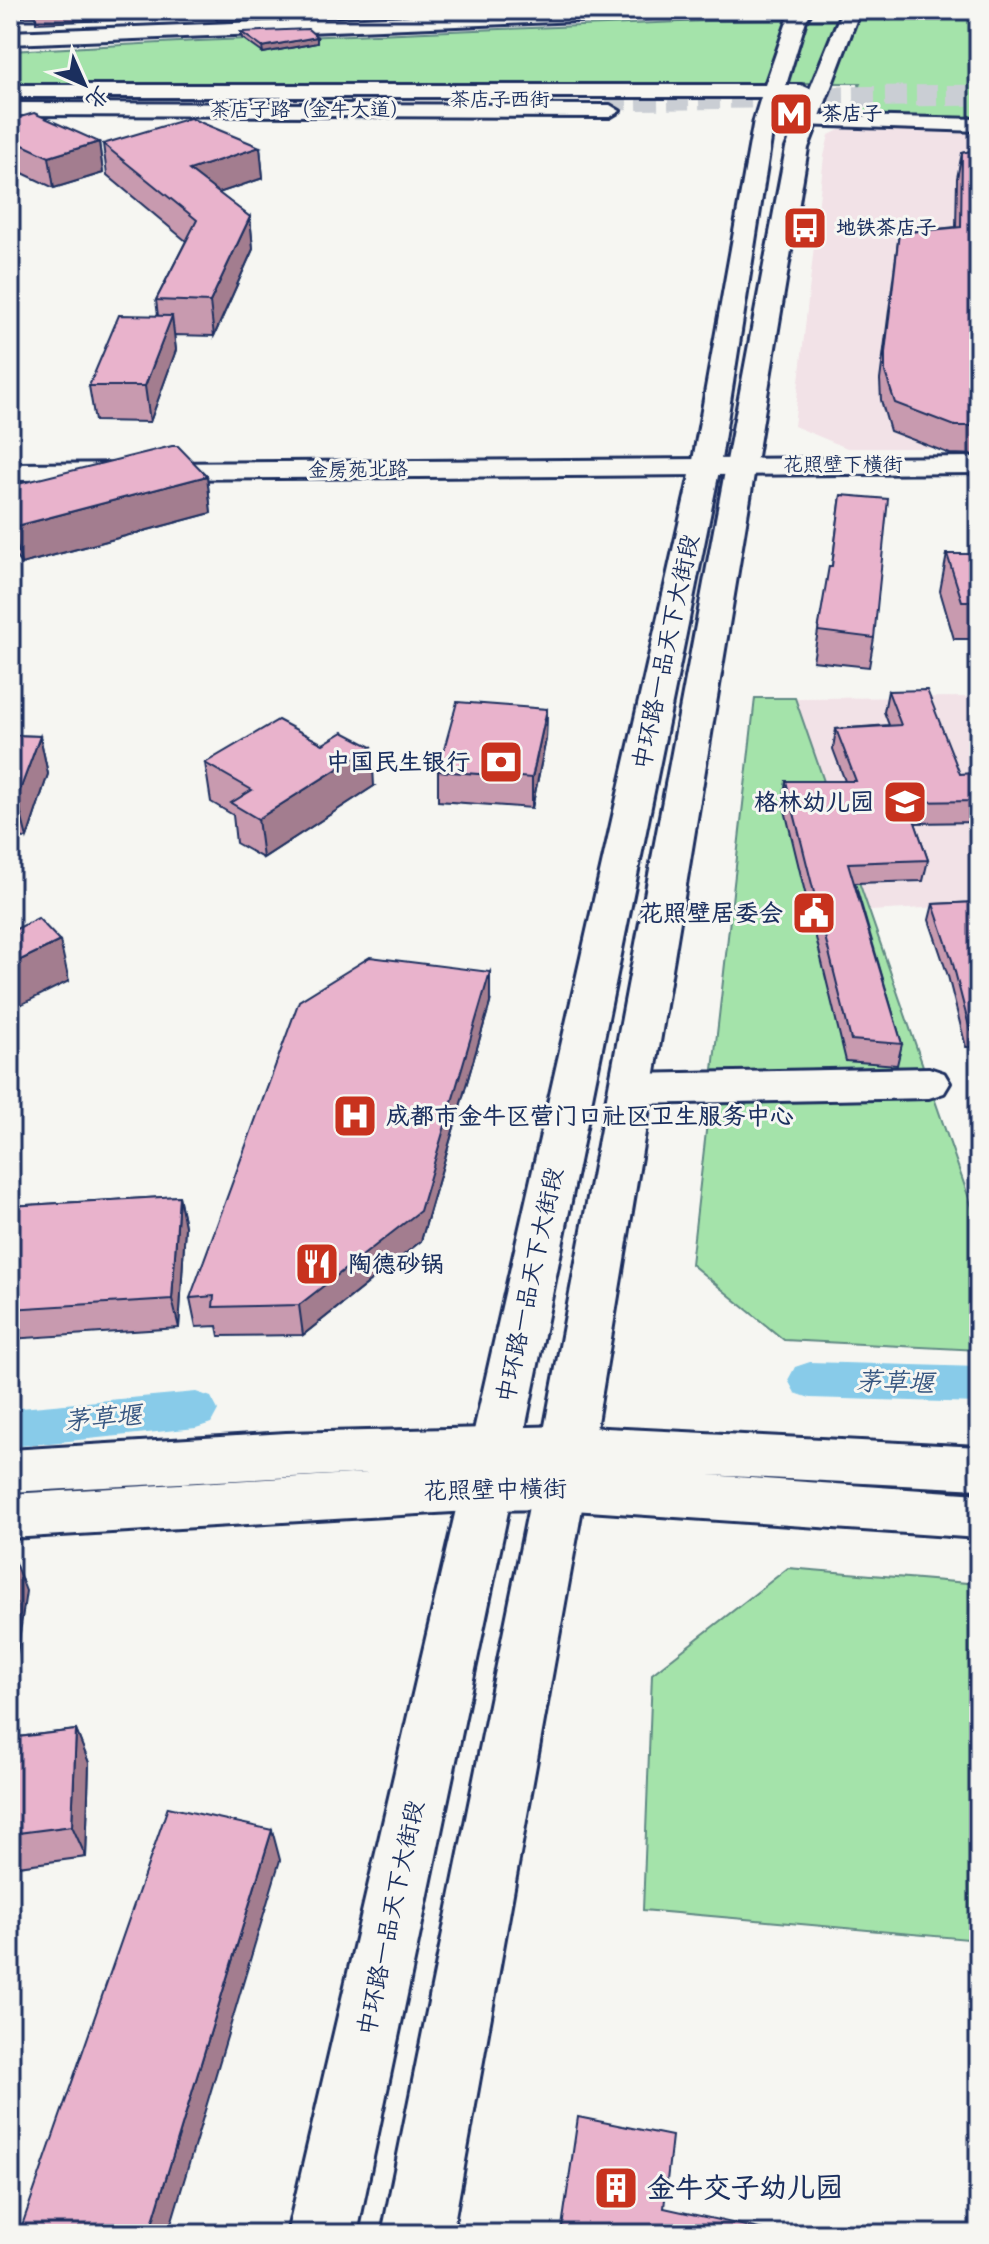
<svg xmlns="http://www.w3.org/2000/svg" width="989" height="2244" viewBox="0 0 989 2244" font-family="'Balsamiq Sans','LXGW WenKai TC',sans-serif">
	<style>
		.built { fill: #f2e2e7 }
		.green { fill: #a4e3aa; stroke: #608984; stroke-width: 2 }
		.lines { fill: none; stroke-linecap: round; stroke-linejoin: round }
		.canal { fill: #88cbe9; fill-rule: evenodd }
		.highway-tunnel { stroke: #caced4; stroke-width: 21; stroke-dasharray: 21 10; stroke-linecap: butt }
		.minor-casing { stroke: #1b2f5e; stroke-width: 6 }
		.major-casing { stroke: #1b2f5e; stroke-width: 6 }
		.highway-casing { stroke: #1b2f5e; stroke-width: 6 }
		.minor { fill: #f6f6f2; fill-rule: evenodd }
		.major { fill: #f6f6f2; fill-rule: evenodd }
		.highway { fill: #f6f6f2; fill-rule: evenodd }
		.wall { fill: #c89aaf; stroke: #1b2f5e; stroke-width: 2 }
		.shaded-wall { fill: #a37d8f; stroke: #1b2f5e; stroke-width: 2 }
		.building { fill: #e9b3cc; stroke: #1b2f5e; stroke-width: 2 }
		.labels { text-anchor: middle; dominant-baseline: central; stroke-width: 6; stroke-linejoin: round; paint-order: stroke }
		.far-street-label { font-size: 20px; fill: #1b2f5e; stroke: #f6f6f2 }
		.far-poi-label { font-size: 20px; font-weight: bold; fill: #1b2f5e; stroke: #f6f6f2; text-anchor: start }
		.street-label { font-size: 24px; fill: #1b2f5e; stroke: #f6f6f2 }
		.poi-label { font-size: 24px; font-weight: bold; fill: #1b2f5e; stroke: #f6f6f2; text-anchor: end }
		.water-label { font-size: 26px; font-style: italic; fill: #365681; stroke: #f6f6f2 }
		.near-poi-label { font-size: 28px; font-weight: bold; fill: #1b2f5e; stroke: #f6f6f2; text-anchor: start }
	</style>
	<rect width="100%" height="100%" fill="#f6f6f2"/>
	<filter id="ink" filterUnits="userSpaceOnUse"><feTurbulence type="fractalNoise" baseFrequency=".0125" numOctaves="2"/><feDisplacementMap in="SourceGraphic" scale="16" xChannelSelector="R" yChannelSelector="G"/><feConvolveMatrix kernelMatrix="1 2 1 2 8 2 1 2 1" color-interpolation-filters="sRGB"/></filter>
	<g filter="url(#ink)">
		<!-- built -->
		<g class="built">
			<polygon points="841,129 979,131 979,448 847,448 794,426 824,156 829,135"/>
			<polygon points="979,697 979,905 870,911 795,698"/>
		</g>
		<!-- green -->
		<g class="green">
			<polygon points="979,13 979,122 850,118 860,83 10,83 10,51 198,41 706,21 887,19"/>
			<polygon points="755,698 795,698 979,1227 979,1350 784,1340 691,1264"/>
			<polygon points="788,1568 979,1584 979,1940 643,1910 652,1674"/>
		</g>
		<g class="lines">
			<!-- canal -->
			<g class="canal">
				<polygon points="810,1362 979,1367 979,1403 810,1398 795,1393 788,1380 795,1367"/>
				<polygon points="196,1392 211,1397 218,1410 211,1423 196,1428 10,1447 10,1409"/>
			</g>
			<!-- highway-tunnel -->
			<polyline class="highway-tunnel" points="606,100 979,95"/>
			<!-- minor casing -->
			<g class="minor-casing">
				<g id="minor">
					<polygon points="807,115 979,119 979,131 800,125 797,121"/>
					<polygon points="979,457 979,473 10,480 10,464"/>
					<polygon points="929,1068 944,1073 950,1083 944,1093 929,1098 631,1104 616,1099 610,1089 616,1079 631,1074"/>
					<polygon points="567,1426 979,1447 979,1489 708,1475 979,1494 979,1538 559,1509 487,1510 10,1538 10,1494 368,1473 10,1492 10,1450 286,1433"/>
				</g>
			</g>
			<!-- major casing -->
			<g class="major-casing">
				<g id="major">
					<polygon points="564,10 711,10 702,16 10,44 10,32"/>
					<polygon points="794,10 813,10 806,20 786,85 801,85 810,89 842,10 860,10 808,148 593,1447 452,2234 382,2234 541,1447 786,148 807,96 782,97 774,120 720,466 513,1488 357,2234 287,2234 461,1488 692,466 754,120 761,97 10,97 10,85 765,85 788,19"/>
				</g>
			</g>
			<!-- highway casing -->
			<g class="highway-casing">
				<polygon id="highway" points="10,103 610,105 620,111 610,117 10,115"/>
			</g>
			<!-- minor -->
			<use href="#minor" class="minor"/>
			<!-- major -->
			<use href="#major" class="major"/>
			<!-- highway -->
			<use href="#highway" class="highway"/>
		</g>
		<!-- wall -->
		<g class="wall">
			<polygon points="10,10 441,10 290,14 291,18 218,21 213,16 36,23 36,17 10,18"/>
			<polygon points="241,32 317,37 317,43 263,53 242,38"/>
			<polygon points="10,120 99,142 103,173 54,188 10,167"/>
			<polygon points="103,144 260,147 263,178 218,193 250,217 253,249 214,336 174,335 176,350 150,422 95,421 89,386 158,316 156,300 186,241 107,175"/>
			<polygon points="979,149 979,455 950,454 890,431 881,400 880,380 899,233 956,227 957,178 962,153"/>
			<polygon points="207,476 211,513 21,564 10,549 10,522"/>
			<polygon points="841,495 874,638 869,667 813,661 818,631 832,566"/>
			<polygon points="947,554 979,554 979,639 954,639 940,591"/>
			<polygon points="888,691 960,774 979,773 979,822 915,823 928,860 923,881 855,883 902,1044 897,1065 846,1061 783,802 786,781 845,781 833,749 836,729 889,725 884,712"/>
			<polygon points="547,709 546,739 532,808 438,801 438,771"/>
			<polygon points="10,735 40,736 48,774 27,838 10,837"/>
			<polygon points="205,763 374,786 263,858 236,843 233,815 211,802"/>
			<polygon points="979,902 979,1047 966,1047 948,976 929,920 933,904"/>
			<polygon points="490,1003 421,1241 303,1335 219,1336 217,1326 196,1327 190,1298"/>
			<polygon points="979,1107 979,1127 974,1123"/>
			<polygon points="179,1196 185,1226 179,1328 10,1339 10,1206"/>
			<polygon points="76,1730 89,1763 86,1857 10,1867 10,1738"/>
			<polygon points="979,2150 979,2190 977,2190"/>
		</g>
		<!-- shaded-wall -->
		<g class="shaded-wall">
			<polygon points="317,37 317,43 263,53 262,47"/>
			<polygon points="99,142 103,173 54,188 49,157"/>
			<polygon points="260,147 263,178 192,202 189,170"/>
			<polygon points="250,217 253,249 214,336 210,302"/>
			<polygon points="172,316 176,350 150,422 145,386"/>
			<polygon points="207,476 211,513 21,564 13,527"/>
			<polygon points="547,709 546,739 532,808 532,778"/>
			<polygon points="40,736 48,774 27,838 17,798"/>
			<polygon points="372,747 374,786 263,858 258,819"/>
			<polygon points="60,941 69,981 10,1010 10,965"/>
			<polygon points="490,972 490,1003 421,1241 303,1335 299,1305"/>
			<polygon points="179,1196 185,1226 179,1328 172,1299"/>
			<polygon points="12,1555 26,1591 14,1676 10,1667 10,1569"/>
			<polygon points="76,1730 89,1763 86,1857 72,1826"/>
			<polygon points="272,1830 280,1860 168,2234 149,2234"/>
		</g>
		<!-- building -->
		<g class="building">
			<polygon points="308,29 317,37 262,47 241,32"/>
			<polygon points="34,113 99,142 49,157 10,139 10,120"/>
			<polygon points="190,118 260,147 189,170 250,217 210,302 156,300 197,220 103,144"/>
			<polygon points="979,149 979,426 955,426 895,403 885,372 885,353 899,233 961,227 962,153"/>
			<polygon points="119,315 172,316 145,386 89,386"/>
			<polygon points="172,446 178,446 207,476 13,527 10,522 10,486"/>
			<polygon points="841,495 888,499 874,638 818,631 829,566 832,566"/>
			<polygon points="947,554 979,554 979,601 962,601"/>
			<polygon points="927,690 960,774 979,773 979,801 908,802 928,860 848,863 902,1044 851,1040 786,781 856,781 836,729 901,725 888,691"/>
			<polygon points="457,702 547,709 532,778 438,771"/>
			<polygon points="278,720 323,744 343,732 372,747 258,819 231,803 252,790 205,763"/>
			<polygon points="10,735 40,736 17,798 10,798"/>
			<polygon points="979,902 979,1030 970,1030 952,960 933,904"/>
			<polygon points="38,918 60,941 10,965 10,932"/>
			<polygon points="370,957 490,972 420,1211 299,1305 213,1307 214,1296 190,1298 299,1001"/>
			<polygon points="179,1196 172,1299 10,1309 10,1206"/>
			<polygon points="76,1730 72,1826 10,1834 10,1738"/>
			<polygon points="168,1807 272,1830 149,2234 19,2234"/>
			<polygon points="578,2117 672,2136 664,2208 782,2234 561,2234"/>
		</g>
	</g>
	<!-- icons -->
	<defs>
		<g id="metro-square" transform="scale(2.3)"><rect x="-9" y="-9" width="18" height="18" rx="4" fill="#c8321e" stroke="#f6f6f2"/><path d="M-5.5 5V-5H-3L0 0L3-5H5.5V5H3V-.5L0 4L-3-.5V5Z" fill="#fff"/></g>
		<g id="bus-square" transform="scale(2.3)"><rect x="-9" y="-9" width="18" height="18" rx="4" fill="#c8321e" stroke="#f6f6f2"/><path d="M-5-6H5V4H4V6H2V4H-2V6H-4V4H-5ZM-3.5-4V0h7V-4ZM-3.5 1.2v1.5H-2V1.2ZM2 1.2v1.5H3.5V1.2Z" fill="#fff"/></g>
		<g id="bank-square" transform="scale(2.3)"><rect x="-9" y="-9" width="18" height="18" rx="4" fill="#c8321e" stroke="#f6f6f2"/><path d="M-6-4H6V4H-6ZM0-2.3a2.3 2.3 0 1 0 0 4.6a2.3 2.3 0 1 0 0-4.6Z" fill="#fff"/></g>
		<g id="school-square" transform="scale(2.3)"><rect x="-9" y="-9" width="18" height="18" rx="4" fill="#c8321e" stroke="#f6f6f2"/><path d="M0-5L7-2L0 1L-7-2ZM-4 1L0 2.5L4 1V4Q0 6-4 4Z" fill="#fff"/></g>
		<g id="civic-square" transform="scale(2.3)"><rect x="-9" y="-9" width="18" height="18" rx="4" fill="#c8321e" stroke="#f6f6f2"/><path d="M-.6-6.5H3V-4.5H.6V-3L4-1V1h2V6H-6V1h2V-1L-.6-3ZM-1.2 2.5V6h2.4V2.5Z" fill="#fff"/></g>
		<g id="hospital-square" transform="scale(2.3)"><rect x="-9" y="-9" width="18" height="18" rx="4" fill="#c8321e" stroke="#f6f6f2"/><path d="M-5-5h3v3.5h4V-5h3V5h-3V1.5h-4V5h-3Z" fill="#fff"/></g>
		<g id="restaurant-square" transform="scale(2.3)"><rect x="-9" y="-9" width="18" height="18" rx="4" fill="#c8321e" stroke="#f6f6f2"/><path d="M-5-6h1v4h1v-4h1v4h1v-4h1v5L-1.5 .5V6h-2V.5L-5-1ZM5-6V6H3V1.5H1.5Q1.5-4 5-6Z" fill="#fff"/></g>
		<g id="building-square" transform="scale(2.3)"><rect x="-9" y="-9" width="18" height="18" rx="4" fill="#c8321e" stroke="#f6f6f2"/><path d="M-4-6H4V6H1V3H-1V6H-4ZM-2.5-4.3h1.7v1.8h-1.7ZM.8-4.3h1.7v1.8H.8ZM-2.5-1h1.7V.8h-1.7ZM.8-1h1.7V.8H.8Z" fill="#fff"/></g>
	</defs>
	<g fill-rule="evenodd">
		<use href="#metro-square" x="791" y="114"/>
		<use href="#bus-square" x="805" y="228"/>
		<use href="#bank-square" x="501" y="762"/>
		<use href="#school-square" x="905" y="802"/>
		<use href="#civic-square" x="814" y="913"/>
		<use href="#hospital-square" x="355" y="1116"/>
		<use href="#restaurant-square" x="317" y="1264"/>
		<use href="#building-square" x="616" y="2188"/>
	</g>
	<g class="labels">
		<!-- far-street labels -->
		<g class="far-street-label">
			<text x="500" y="100">茶店子西街</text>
			<text x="310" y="110">茶店子路（金牛大道）</text>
			<text x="843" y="465">花照壁下横街</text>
			<text transform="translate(358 470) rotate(-1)">金房苑北路</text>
		</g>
		<!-- far-poi labels -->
		<g class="far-poi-label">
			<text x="822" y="114">茶店子</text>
			<text x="836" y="228">地铁茶店子</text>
		</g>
		<!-- street labels -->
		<g class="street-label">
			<text transform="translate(666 652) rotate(-78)">中环路一品天下大街段</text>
			<text transform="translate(530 1285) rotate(-78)">中环路一品天下大街段</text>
			<text transform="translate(495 1490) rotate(-1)">花照壁中横街</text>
			<text transform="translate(391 1918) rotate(-78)">中环路一品天下大街段</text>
		</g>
		<!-- poi labels -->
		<g class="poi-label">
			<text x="470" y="762">中国民生银行</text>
			<text x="874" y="802">格林幼儿园</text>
			<text x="783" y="913">花照壁居委会</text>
			<text x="386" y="1116" text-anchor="start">成都市金牛区营门口社区卫生服务中心</text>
			<text x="348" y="1264" text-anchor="start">陶德砂锅</text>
		</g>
		<!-- water labels -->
		<g class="water-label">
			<text transform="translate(895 1383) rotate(2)">茅草堰</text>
			<text transform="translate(103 1419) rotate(-5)">茅草堰</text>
		</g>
		<!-- near-poi labels -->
		<g class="near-poi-label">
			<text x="647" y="2188">金牛交子幼儿园</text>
		</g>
	</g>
	<!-- margin -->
	<rect width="989" height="2244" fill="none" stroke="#f6f6f2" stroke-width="40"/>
	<rect x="20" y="20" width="949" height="2204" fill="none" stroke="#1b2f5e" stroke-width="3" filter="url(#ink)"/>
	<!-- north arrow -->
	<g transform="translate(84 84) rotate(135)" stroke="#f6f6f2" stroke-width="6" paint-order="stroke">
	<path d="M0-6L14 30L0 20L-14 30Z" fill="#1b2f5e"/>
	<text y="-12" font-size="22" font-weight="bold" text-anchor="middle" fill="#1b2f5e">北</text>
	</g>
</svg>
